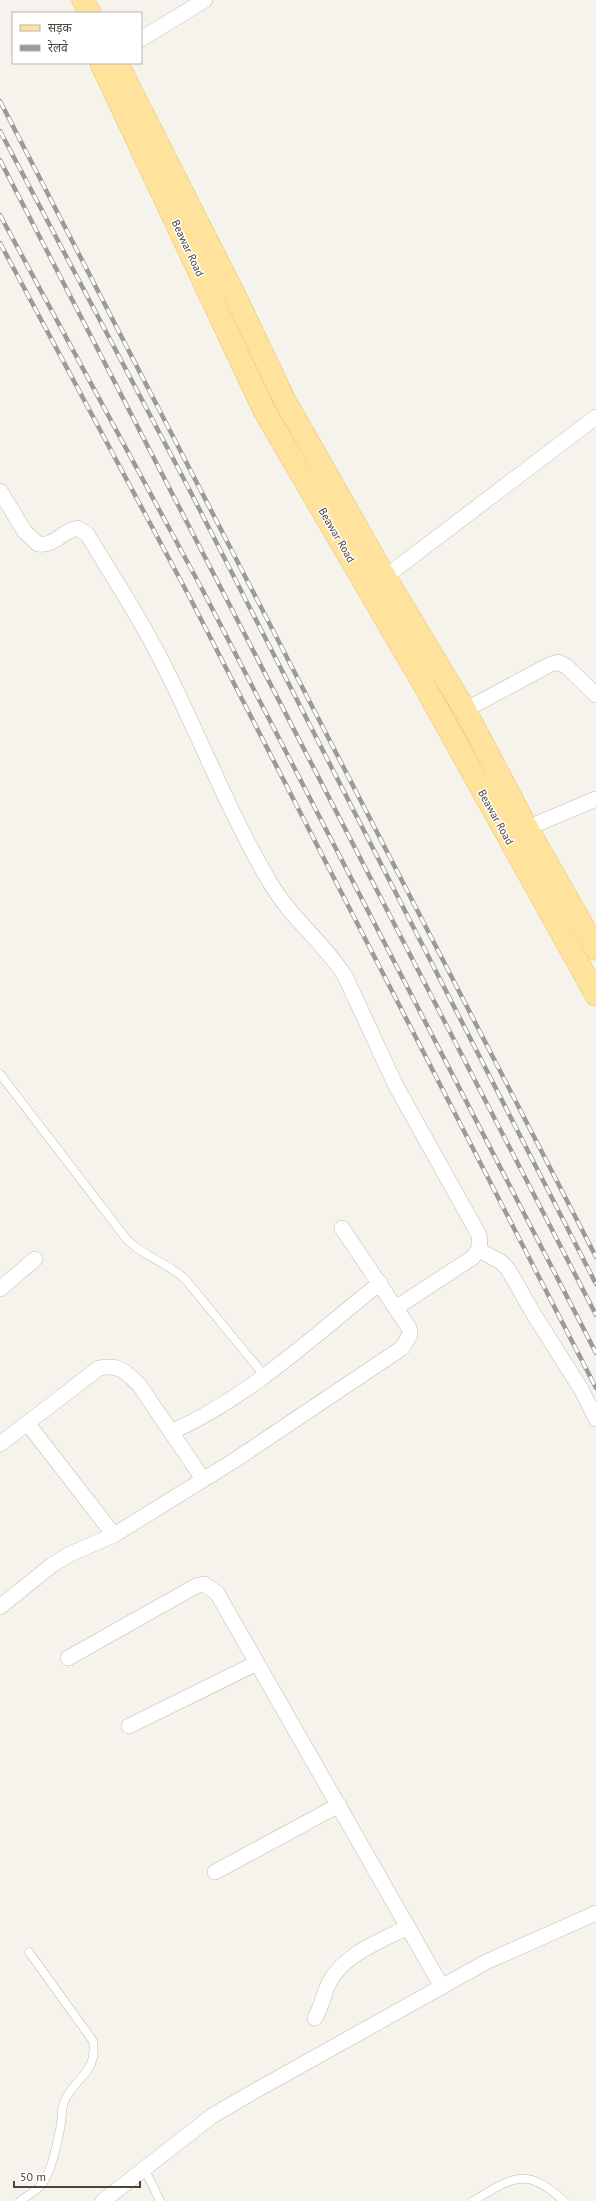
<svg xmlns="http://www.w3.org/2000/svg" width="596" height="2201" viewBox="0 0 596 2201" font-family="'PT Sans','Noto Sans Devanagari',sans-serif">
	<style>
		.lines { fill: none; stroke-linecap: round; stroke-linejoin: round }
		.lane-casing { stroke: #c2bbae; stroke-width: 9 }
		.street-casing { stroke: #c2bbae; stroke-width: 16 }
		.primary-casing { stroke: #e6c16a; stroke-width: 23 }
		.lane { stroke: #fff; stroke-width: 8 }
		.street { stroke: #fff; stroke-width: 15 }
		.primary { stroke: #ffe39c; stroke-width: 22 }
		.rail-casing { stroke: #9a9a9a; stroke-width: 4.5 }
		.rail { stroke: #fff; stroke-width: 3; stroke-dasharray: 9; stroke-linecap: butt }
		.labels { text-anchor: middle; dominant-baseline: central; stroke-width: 3; stroke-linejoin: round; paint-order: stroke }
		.street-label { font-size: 11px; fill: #4b4439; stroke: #fff }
	</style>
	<rect width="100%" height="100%" fill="#f6f3ec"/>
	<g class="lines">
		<!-- lane casing -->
		<g class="lane-casing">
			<g id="lane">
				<path d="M 0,1074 L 128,1241 C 146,1257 166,1262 185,1279 L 264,1375"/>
				<polyline points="145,2170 160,2201"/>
				<path d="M 20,2201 C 26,2196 37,2191 42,2184 C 51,2172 57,2145 60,2129 C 62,2121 61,2110 64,2102 C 75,2076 98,2074 93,2041 L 29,1952"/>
				<path d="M 473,2201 C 514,2177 525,2166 564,2201"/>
			</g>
		</g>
		<!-- street casing -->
		<g class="street-casing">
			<g id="street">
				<polyline points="141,39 205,0"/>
				<path d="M 0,491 L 25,532 L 38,544 C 53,547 63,531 77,528 L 87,534 C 111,574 137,613 158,654 C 198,730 227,811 271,884 C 291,918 324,943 345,976 L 396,1086 L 479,1235 C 481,1246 479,1250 472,1258 L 397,1307"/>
				<polyline points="385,577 596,417"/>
				<polyline points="465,710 549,665 558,662 566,666 596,695"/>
				<polyline points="527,828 596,799"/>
				<polyline points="479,1250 501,1262 508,1269 533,1313 581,1389 596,1419"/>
				<polyline points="0,1289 35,1259"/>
				<polyline points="28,1424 114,1535"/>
				<path d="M 171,1432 C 248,1398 315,1335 380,1283"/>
				<path d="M 0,1444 L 99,1368 C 120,1364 126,1372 140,1386 L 203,1479"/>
				<polyline points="0,1607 52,1565 70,1554 114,1535 235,1460 402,1348 410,1335 409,1328 342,1228"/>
				<polyline points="68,1658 196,1586 204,1584 217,1593 442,1987"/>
				<polyline points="129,1726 257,1663"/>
				<polyline points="215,1872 339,1805"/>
				<path d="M 315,2018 C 322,2006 324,1992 330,1981 C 346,1953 381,1941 408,1927"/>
				<polyline points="103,2201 212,2116 246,2096 486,1962 596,1913"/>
			</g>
		</g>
		<!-- primary casing -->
		<g class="primary-casing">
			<g id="primary">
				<polyline points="83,0 90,13"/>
				<polyline points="101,63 265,412 423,683 596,995"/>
				<polyline points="117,63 236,298 285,401 385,577 465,710 527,828 596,949"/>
			</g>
		</g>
		<!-- lane -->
		<use href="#lane" class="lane"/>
		<!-- street -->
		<use href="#street" class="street"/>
		<!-- primary -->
		<use href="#primary" class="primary"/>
		<!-- rail casing -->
		<g class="rail-casing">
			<g id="rail">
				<polyline points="0,101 596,1257"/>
				<polyline points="0,131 188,487 596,1284"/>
				<polyline points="0,160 596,1315"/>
				<polyline points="0,215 202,589 596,1353"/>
				<polyline points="0,243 189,596 596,1388"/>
			</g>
		</g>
		<!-- rail -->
		<use href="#rail" class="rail"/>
	</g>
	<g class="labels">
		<!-- street labels -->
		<g class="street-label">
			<text transform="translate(188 248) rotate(65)">Beawar Road</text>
			<text transform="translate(337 535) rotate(60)">Beawar Road</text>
			<text transform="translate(496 817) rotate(61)">Beawar Road</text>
		</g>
	</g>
	<!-- legend -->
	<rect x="12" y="12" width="130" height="52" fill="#ffffff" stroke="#b7b4b0"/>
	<rect x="20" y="25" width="20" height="6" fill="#ffe39c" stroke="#b7b4b0"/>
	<text x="48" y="32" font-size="12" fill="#4b4439">सड़क</text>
	<rect x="20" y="45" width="20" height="6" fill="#9a9a9a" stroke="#b7b4b0"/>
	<text x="48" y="52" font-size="12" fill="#4b4439">रेलवे</text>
	<!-- scale -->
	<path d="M14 2181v6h126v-6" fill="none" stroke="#4b4439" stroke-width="2"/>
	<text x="20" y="2181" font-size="12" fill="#4b4439" stroke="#ffffff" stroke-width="3" paint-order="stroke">50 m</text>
</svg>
